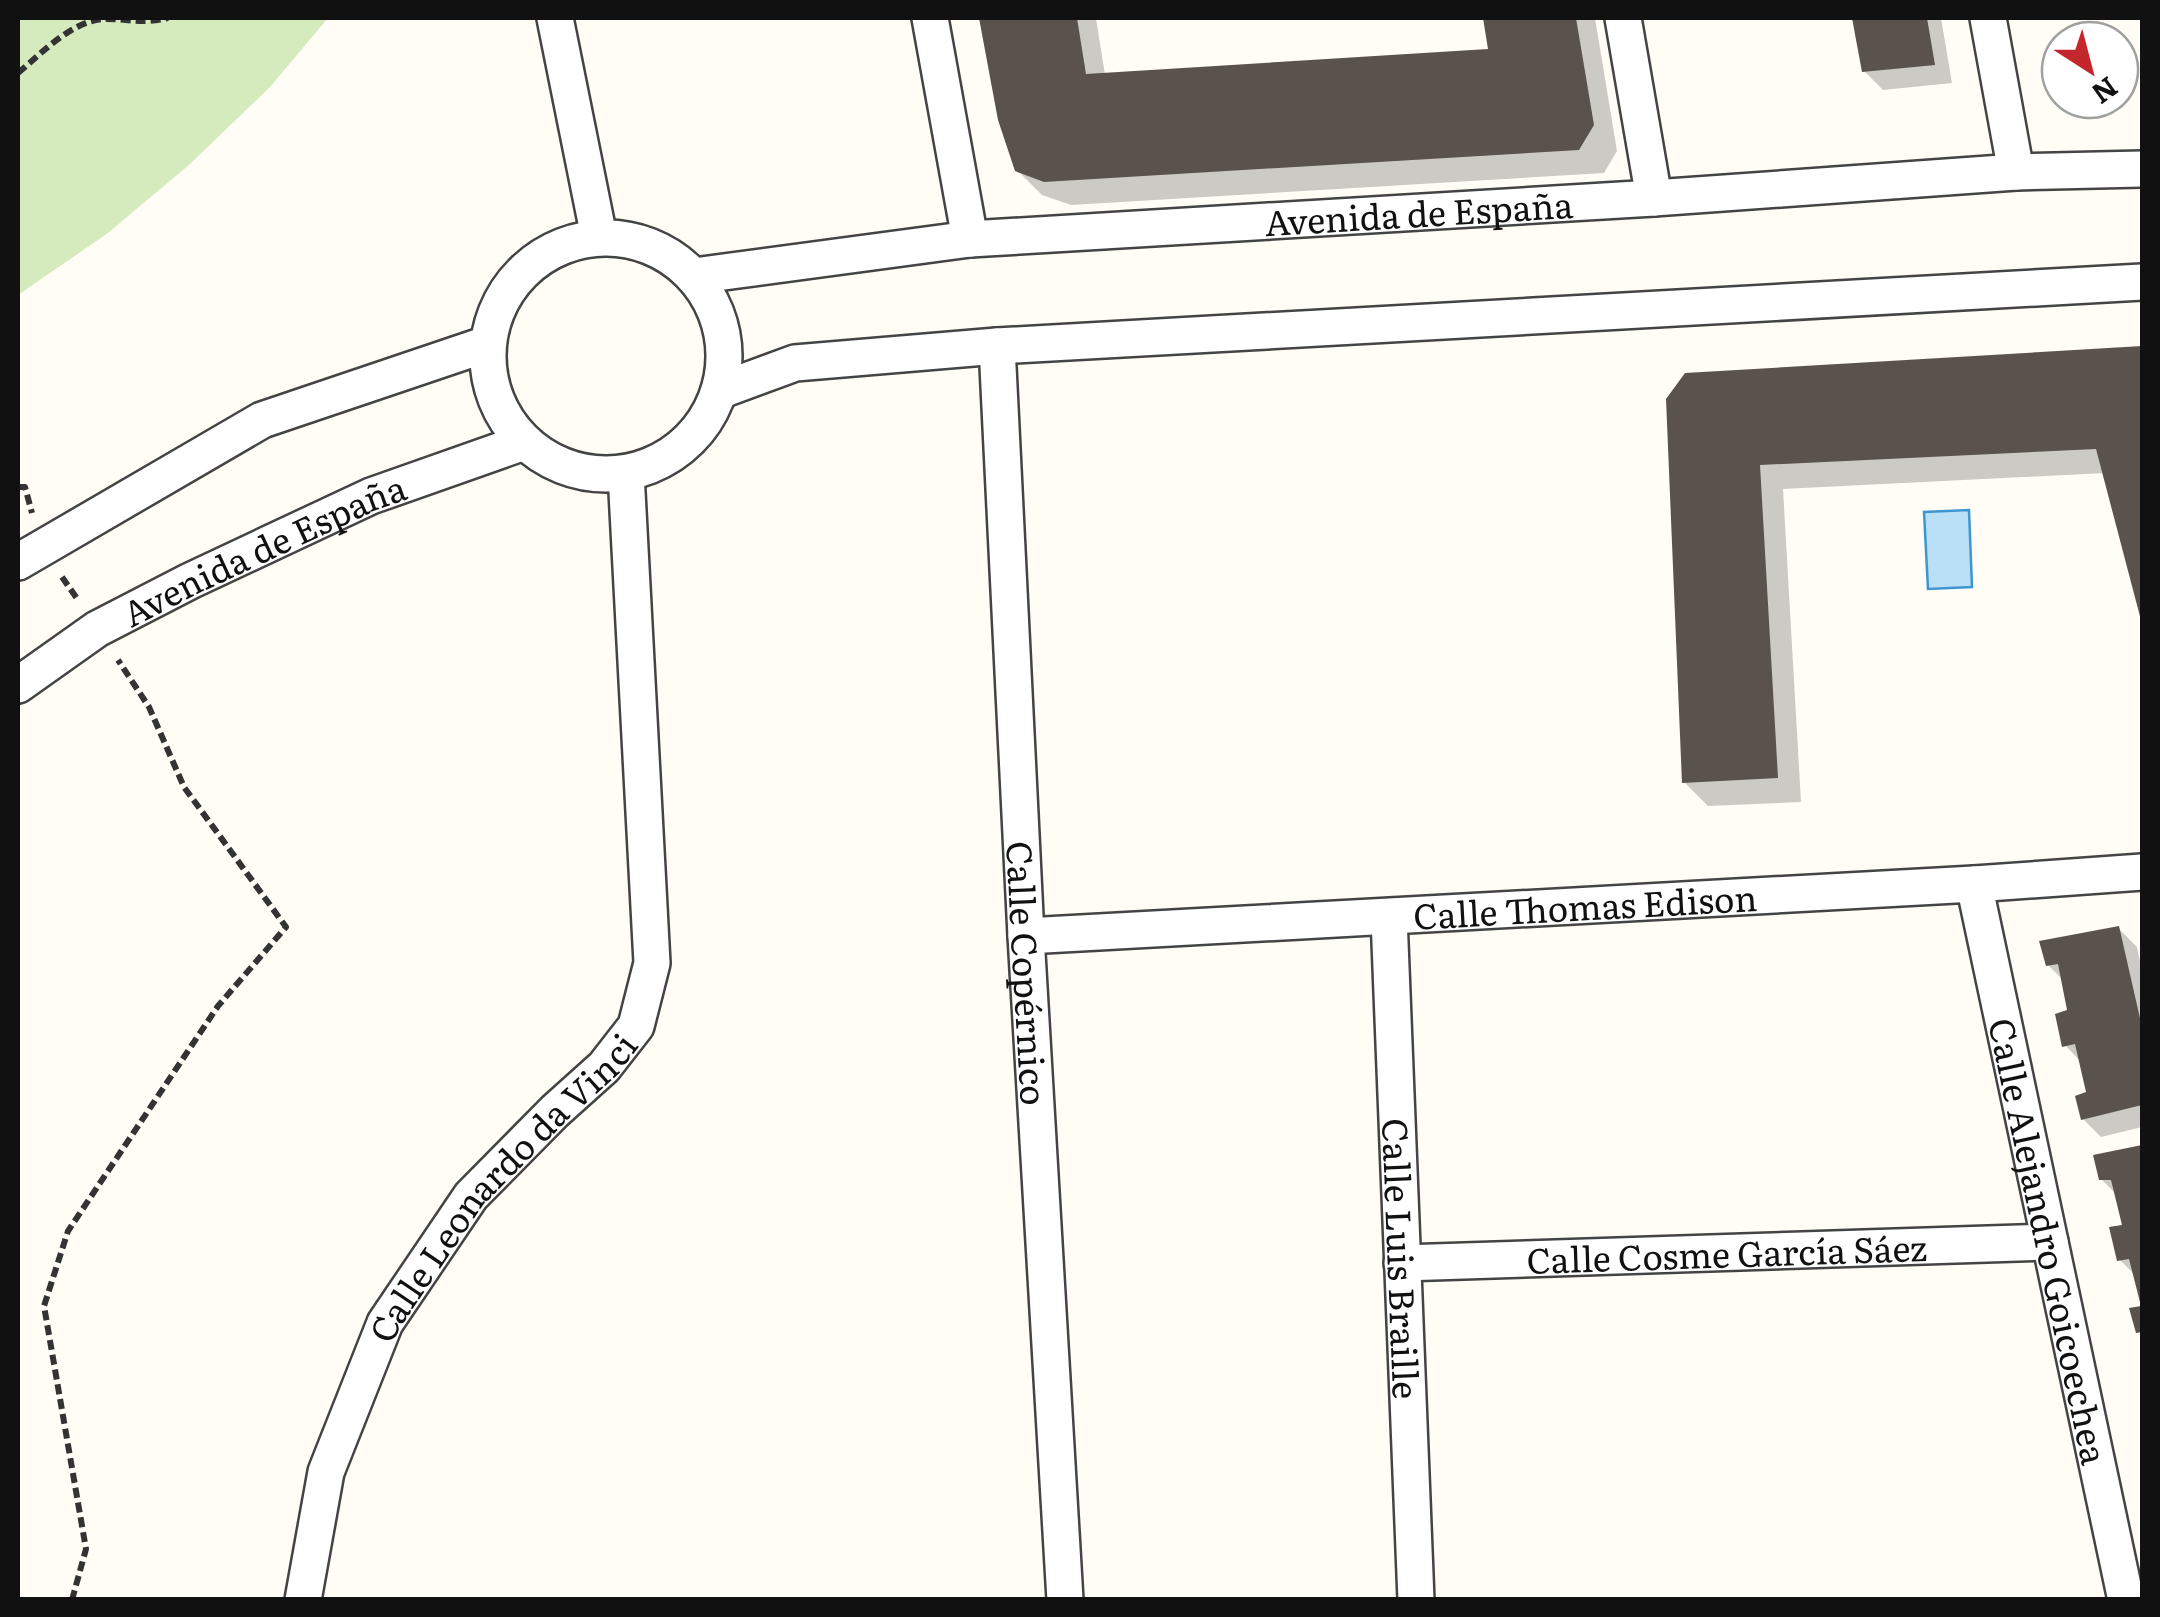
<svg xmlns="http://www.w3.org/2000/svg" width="2160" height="1617" viewBox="0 0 2160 1617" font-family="Literata,serif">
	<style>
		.green { fill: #d5ebbd }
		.water { fill: #b9e0f7; stroke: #3f96cf; stroke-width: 2.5 }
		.shadow { fill: #0003 }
		.building { fill: #5a524d }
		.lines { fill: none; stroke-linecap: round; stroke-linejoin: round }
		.minor-casing { stroke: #444; stroke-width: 40 }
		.path { stroke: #333; stroke-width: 6; stroke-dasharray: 10 5; stroke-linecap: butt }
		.minor { stroke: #fff; stroke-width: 35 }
		.labels { text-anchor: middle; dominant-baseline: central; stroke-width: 10; stroke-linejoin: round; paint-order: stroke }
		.street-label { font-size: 35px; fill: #111; stroke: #fff }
	</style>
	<rect width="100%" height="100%" fill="#fffdf5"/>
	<!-- green -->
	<polygon class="green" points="18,18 328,18 270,87 190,164 108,233 18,295"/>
	<!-- water -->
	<polygon class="water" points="1969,510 1972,587 1928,589 1924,512"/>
	<!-- shadow -->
	<g class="shadow">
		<polygon points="981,18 1096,18 1105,75 1491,52 1485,18 1595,18 1617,151 1604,173 1071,205 1042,195 1017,170 1001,119"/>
		<polygon points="1854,18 1941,18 1952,83 1883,90 1864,71"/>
		<polygon points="2141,348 2142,619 2105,473 1783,489 1801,802 1708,806 1684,782 1668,399"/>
		<polygon points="2118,928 2137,947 2142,971 2142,1127 2101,1137 2083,1119 2089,1094 2081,1062 2065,1045 2070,1012 2064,981 2048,965"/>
		<polygon points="2142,1147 2142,1303 2136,1276 2119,1259 2125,1227 2117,1195 2101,1179 2096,1157"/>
	</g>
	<!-- building -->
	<g class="building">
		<polygon points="979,18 1077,18 1086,74 1488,49 1483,18 1576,18 1594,125 1579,150 1044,182 1015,171 998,120"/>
		<polygon points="1852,18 1927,18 1935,65 1862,72"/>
		<polygon points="2142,346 2142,624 2096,449 1760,465 1778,778 1682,783 1666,399 1685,373"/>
		<polygon points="2119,926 2142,1027 2142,1105 2081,1120 2075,1096 2086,1092 2075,1044 2062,1047 2055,1014 2067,1010 2058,964 2046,966 2039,941"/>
		<polygon points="2142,1145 2142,1332 2136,1333 2129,1308 2141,1306 2129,1259 2117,1261 2109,1227 2122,1225 2111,1180 2099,1180 2093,1155"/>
	</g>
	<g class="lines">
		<!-- minor casing -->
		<g class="minor-casing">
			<g id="minor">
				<polyline points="555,18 599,237"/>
				<polyline points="930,18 970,239"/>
				<polyline points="1623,18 1654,198"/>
				<polyline points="1988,18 2016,172"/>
				<circle cx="606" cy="356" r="118"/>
				<path id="s1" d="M 694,276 L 970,239 L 1654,198 L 2016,172 L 2142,169"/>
				<path id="s2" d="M 997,346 L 1026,936 L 1065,1600"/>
				<polyline points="719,391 795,363 997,346 2142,282"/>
				<polyline points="18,562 262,420 487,344"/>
				<path id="s3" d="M 18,685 L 97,629 L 190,581 L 371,496 L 524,442"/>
				<path id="s4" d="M 1974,884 L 2126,1600"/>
				<path id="s5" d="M 1389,917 L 1416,1600"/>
				<path id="s6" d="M 1026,936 L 1974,884 L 2142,872"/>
				<path id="s7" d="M 1402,1263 L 2050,1242"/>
				<path id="s8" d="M 303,1600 L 326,1472 L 385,1323 L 471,1196 L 555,1111 L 604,1067 L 636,1026 L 652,963 L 626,473"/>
			</g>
		</g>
		<!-- path -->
		<g class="path">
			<path d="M 18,73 C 41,54 72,20 105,19 C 129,19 143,24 168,18"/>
			<polyline points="18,487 25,487 32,513"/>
			<polyline points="62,577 78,600"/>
			<polyline points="72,1600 86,1549 44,1306 68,1231 218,1006 286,927 184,787 149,707 118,660"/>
		</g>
		<!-- minor -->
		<use href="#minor" class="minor"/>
	</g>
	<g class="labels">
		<!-- street labels -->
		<g class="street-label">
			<text stroke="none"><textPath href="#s1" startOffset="728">Avenida de España</textPath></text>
			<text stroke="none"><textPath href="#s3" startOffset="282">Avenida de España</textPath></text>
			<text stroke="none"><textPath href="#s6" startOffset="560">Calle Thomas Edison</textPath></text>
			<text stroke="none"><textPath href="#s2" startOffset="628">Calle Copérnico</textPath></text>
			<text stroke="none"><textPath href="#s8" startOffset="470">Calle Leonardo da Vinci</textPath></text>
			<text stroke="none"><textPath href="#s4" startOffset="365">Calle Alejandro Goicoechea</textPath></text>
			<text stroke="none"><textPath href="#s7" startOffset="325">Calle Cosme García Sáez</textPath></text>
			<text stroke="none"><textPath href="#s5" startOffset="342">Calle Luis Braille</textPath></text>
		</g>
	</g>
	<!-- border -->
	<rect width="2160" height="1617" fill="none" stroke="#111111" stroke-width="40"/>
	<!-- north arrow -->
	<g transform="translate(2090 70) rotate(144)"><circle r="48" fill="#ffffff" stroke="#a0a0a0" stroke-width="2.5"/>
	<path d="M0-8L18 38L0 25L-18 38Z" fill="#c4262e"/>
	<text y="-15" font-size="28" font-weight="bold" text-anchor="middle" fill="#111111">N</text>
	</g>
</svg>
